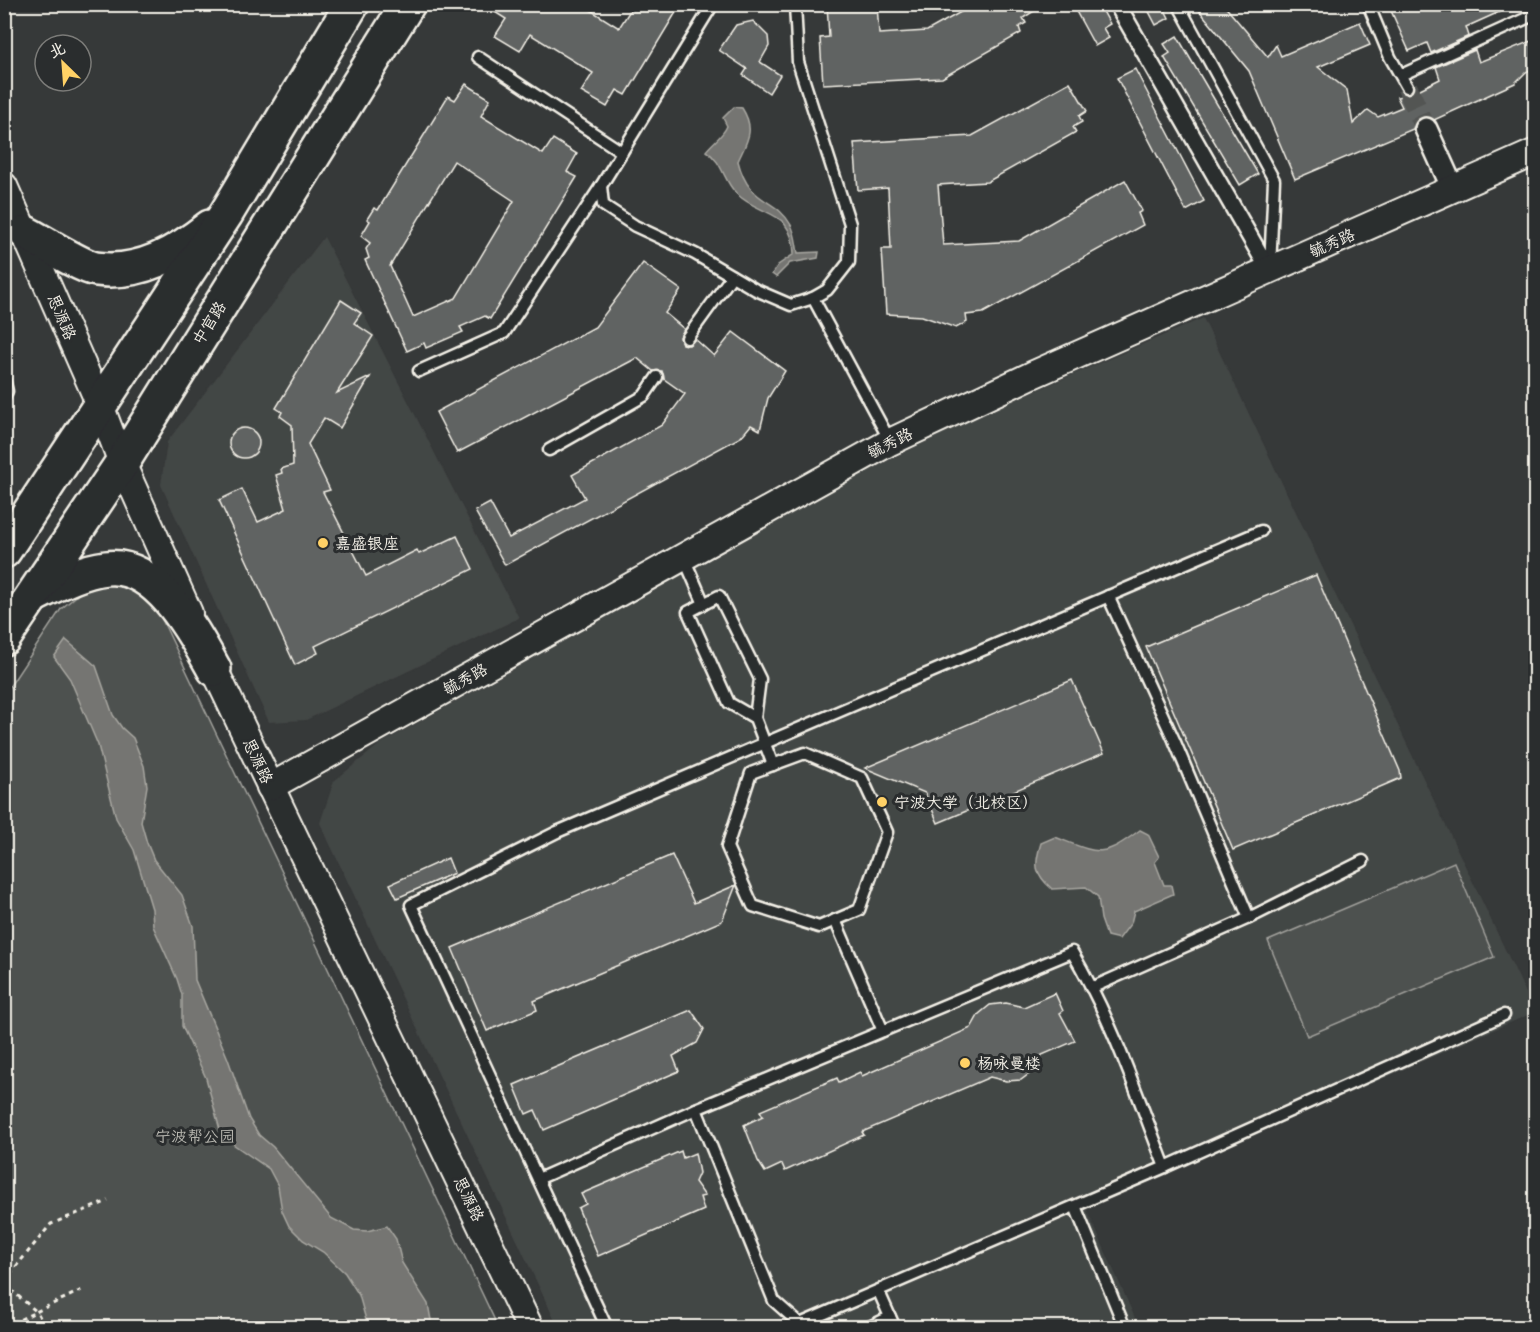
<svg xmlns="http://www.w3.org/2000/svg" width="1540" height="1332" viewBox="0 0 1540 1332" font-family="'Shantell Sans','LXGW WenKai TC',sans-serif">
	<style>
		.built { fill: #434645 }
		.green { fill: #4e514f; stroke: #a1a19c; stroke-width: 1.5 }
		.water { fill: #757572; stroke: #a8a7a1; stroke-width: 1.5 }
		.building { fill: #616362; stroke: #f4f1e8; stroke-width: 1.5; fill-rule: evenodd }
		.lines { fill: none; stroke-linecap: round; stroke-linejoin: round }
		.minor-tunnel { stroke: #525553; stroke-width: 21; stroke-dasharray: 21 10; stroke-linecap: butt }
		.service-casing { stroke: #f4f1e8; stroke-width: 15 }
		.pedestrian-casing { stroke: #f4f1e8; stroke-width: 20 }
		.minor-casing { stroke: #f4f1e8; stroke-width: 26 }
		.tertiary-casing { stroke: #f4f1e8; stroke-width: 30 }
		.primary-casing { stroke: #f4f1e8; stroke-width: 38 }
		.path { stroke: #f4f1e8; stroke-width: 3; stroke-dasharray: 4.5 4.5; stroke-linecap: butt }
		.service { stroke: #2a2d2e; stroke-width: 10 }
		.pedestrian { stroke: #2a2d2e; stroke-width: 15 }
		.minor { stroke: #2a2d2e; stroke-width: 21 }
		.tertiary { stroke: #2a2d2e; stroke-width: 26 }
		.primary { stroke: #2a2d2e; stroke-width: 33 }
		.poi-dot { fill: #ffd166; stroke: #2a2d2e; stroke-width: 2 }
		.labels { text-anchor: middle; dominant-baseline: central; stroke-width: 6; stroke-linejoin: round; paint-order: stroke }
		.street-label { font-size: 16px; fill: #f4f1e8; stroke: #2a2d2e }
		.poi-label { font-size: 16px; fill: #f4f1e8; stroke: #2a2d2e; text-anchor: start }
		.park-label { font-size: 16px; fill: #bab9b2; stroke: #2a2d2e }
	</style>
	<rect width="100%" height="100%" fill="#363939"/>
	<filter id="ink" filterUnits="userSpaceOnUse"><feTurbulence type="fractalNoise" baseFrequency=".0167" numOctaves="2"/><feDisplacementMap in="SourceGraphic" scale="12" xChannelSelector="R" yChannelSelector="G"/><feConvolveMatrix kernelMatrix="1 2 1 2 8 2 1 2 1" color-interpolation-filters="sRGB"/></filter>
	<g filter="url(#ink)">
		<!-- built -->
		<g class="built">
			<polygon points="324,237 519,618 306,720 269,722 161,485 167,442"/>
			<polygon points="1203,318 1535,1012 1086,1208 1139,1327 558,1327 320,823 334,781 380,744 865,472 984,413"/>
		</g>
		<!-- green -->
		<g class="green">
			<polygon points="122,580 157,609 498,1327 5,1327 4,695 61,609 88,586"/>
			<polygon points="1454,862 1494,957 1307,1036 1268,941"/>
		</g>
		<!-- water -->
		<g class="water">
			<path d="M 734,107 L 742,108 C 756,130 747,141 738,161 C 749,206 775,196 791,225 C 796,234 796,244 798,253 L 819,252 L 818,258 L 790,263 L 776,277 L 772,274 L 778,265 L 794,254 C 794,243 791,232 784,223 C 774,212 750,208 736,193 C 723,180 723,162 706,151 C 713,142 723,136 727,126 L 723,118 Z"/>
			<polygon points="66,640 96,666 113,715 122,728 133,738 144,766 147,786 141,822 147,843 154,860 182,895 193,926 195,980 228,1059 249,1119 259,1135 273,1147 331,1218 354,1230 367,1231 387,1226 396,1239 402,1263 428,1304 431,1320 427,1327 368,1327 359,1295 345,1273 323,1252 303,1240 289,1226 282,1211 278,1186 269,1169 230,1142 220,1130 206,1078 182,1026 182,995 177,979 153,926 152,909 134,850 116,818 98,745 70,679 54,657"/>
			<path d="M 1140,830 L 1148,834 L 1159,857 L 1155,862 L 1164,885 L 1171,885 L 1173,894 L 1134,911 L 1131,923 L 1119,939 L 1107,936 L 1101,919 L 1098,897 L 1086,887 L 1052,889 C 1034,873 1034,865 1041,843 L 1055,837 C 1099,854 1101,859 1140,830 Z"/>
		</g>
		<!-- building -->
		<g class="building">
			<polygon points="482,4 581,4 619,28 634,4 681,4 626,95 617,90 607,107 581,92 593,73 530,34 520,51 495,36 506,19"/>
			<polygon points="827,4 877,4 879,34 927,31 975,4 1045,4 1023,18 1026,23 1019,27 1021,33 942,78 823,84 820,38 829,37"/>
			<polygon points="1072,4 1099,4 1110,24 1103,28 1109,38 1095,46"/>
			<polygon points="1145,4 1162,4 1169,18 1156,25"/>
			<polygon points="1194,4 1223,4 1268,57 1276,45 1281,56 1360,22 1370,45 1318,67 1347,90 1353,124 1368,110 1378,117 1402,107 1397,97 1410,94 1440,79 1436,67 1475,50 1479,62 1536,39 1536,67 1526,72 1515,83 1434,120 1421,117 1415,122 1413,129 1295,179 1249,71"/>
			<polygon points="1388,4 1517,4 1466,27 1469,36 1431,53 1427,43 1409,51"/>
			<polygon points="753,21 768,36 769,46 760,62 780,75 769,93 743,75 747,69 719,50 736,25"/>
			<polygon points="1177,36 1258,174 1240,185 1164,57 1170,53 1164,44"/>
			<polygon points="1135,69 1204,201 1186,211 1117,78"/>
			<polygon points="1070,82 1087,111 1079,116 1082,122 1073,127 1076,132 987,182 938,185 943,245 1019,241 1125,180 1142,211 1138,213 1143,225 983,313 966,315 967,322 956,328 922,316 886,314 882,249 891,249 888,188 858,190 854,143 972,136"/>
			<path d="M 466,84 L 490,99 L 481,116 L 543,154 L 553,139 L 577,154 L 567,172 L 577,177 L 490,319 L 485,316 L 460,327 L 463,332 L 426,348 L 424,343 L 407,351 L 365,260 L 369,258 L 366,249 L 370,243 L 361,236 L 370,221 L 367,219 L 374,208 L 378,210 L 448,96 L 455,100 ZM 454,161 L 514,201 L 456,298 L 413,317 L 390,266 Z"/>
			<polygon points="643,263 681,290 665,313 684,329 680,337 682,344 689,345 695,339 714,356 733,332 785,371 768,398 760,430 751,425 741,437 505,565 475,511 490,503 509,538 585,498 572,475 662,425 685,394 664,379 662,371 653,371 637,358 457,453 436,412 595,327"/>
			<polygon points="341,300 361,313 354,323 373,336 337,393 370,377 340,428 324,418 308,444 330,490 323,492 366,576 417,550 419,554 457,536 473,569 315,646 318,653 295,665 219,500 242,489 258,522 286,509 276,475 282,473 281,469 293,465 292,425 280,416 282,412 276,408"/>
			<circle cx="244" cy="443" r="15"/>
			<polygon points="1316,575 1400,771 1401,778 1233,850 1146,647"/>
			<polygon points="1072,680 1104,753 938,823 925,793 865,768"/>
			<polygon points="672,855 694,903 736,885 722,921 534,1001 537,1010 487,1031 452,948"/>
			<polygon points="448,858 454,873 397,898 390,884"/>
			<polygon points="1055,993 1063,1011 1060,1013 1075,1041 1042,1055 1033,1071 1021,1080 1006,1081 990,1077 862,1132 864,1135 785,1171 782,1164 765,1172 758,1161 744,1125 763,1116 760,1111 837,1078 839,1082 860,1072 862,1076 971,1028 979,1014 990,1005 1006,1003 1024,1007"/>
			<polygon points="691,1010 704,1029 697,1043 673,1056 679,1071 544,1130 535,1110 526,1114 514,1085"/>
			<polygon points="681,1151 683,1158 695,1153 699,1173 695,1182 705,1196 700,1197 704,1210 598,1256 578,1208 586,1204 581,1194"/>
		</g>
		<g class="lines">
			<!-- minor-tunnel -->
			<polyline class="minor-tunnel" points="1407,87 1426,129"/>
			<!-- service casing -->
			<g class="service-casing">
				<g id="service">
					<polyline points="713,4 601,186 603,205 635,226 695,254 756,290 791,305 813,298 827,290 849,262 850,224 798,62 795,4"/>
					<polyline points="1178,4 1274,180 1270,268"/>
					<polyline points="1368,4 1390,57 1407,87"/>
					<polyline points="478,57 622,152"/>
					<polyline points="1401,75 1536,14"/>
					<polyline points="813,298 890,441"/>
					<polyline points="687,338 732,276"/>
					<polyline points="419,371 504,333 601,186"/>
					<polyline points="4,379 7,391 4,398"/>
					<polyline points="549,450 644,396 657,377"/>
					<polyline points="684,558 704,604"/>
					<polyline points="1108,596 1174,740 1249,918"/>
					<polyline points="755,718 760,679 719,596 688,612 729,703 755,718 773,765"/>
					<polygon points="805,753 862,778 887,832 859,910 819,927 753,906 727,847 751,773"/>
					<polyline points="835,920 883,1031"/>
					<path d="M 1072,952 C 1112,1019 1137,1095 1165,1167 L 800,1324 L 774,1301 L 696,1109 Z"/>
					<polyline points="1091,988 1249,918 1363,861"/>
					<polyline points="1165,1167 1504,1015"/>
					<polyline points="538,1179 696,1109"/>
					<polyline points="1075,1206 1125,1328"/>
					<polyline points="879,1292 895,1328"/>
					<polyline points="607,1328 411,905 557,832 1261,531"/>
					<polyline points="867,1328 890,1317"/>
				</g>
			</g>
			<!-- pedestrian casing -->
			<g class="pedestrian-casing">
				<polyline id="pedestrian" points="1117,4 1270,272"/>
			</g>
			<!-- minor casing -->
			<g class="minor-casing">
				<polyline id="minor" points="1426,129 1453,189"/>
			</g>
			<!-- tertiary casing -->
			<g class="tertiary-casing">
				<g id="tertiary">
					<polyline points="4,186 100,405 122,463 189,613"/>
					<polyline points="206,652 530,1328"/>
					<polyline points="270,787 890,442 1032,375 1536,152"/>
				</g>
			</g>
			<!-- primary casing -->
			<g class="primary-casing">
				<g id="primary">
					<path d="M 26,233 C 41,241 82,267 96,269 C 140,275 177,253 210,227"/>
					<polyline points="4,551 226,214 352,4"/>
					<path d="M 33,596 C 55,585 80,571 106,568 C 157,562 193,631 214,669"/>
					<polyline points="4,638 122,463 408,4"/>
				</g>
			</g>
			<!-- path -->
			<g class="path">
				<polyline points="4,1281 51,1224 108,1201"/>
				<polyline points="4,1284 37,1312 46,1328"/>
				<polyline points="4,1327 84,1289"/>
			</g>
			<!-- service -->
			<use href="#service" class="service"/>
			<!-- pedestrian -->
			<use href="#pedestrian" class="pedestrian"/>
			<!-- minor -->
			<use href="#minor" class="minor"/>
			<!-- tertiary -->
			<use href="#tertiary" class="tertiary"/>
			<!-- primary -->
			<use href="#primary" class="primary"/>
		</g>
	</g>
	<!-- markers -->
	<g class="poi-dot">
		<circle cx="323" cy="543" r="6"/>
		<circle cx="882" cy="802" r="6"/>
		<circle cx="965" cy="1063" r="6"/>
	</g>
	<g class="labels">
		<!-- street labels -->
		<g class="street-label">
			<text transform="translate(1332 243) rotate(-24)">毓秀路</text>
			<text transform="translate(62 317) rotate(67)">思源路</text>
			<text transform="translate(209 323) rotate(-58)">中官路</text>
			<text transform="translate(890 443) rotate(-27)">毓秀路</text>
			<text transform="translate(465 679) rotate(-29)">毓秀路</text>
			<text transform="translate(258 761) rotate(65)">思源路</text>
			<text transform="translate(469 1199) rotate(64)">思源路</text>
		</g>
		<!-- poi labels -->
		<g class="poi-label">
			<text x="335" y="543">嘉盛银座</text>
			<text x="894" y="802">宁波大学（北校区）</text>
			<text x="977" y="1063">杨咏曼楼</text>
		</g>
		<!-- park labels -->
		<g class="park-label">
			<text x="195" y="1136">宁波帮公园</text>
		</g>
	</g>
	<!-- margin -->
	<rect width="1540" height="1332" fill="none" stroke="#2a2d2e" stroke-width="24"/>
	<rect x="12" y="12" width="1516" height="1308" fill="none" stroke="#f4f1e8" stroke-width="2" filter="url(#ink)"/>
	<!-- north arrow -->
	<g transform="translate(63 63) rotate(335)"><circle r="28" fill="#2a2d2e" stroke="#7b7b78" stroke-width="1.5"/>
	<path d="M0-4.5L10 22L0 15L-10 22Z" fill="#ffd166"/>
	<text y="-9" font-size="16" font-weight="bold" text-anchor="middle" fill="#f4f1e8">北</text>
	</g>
</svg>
